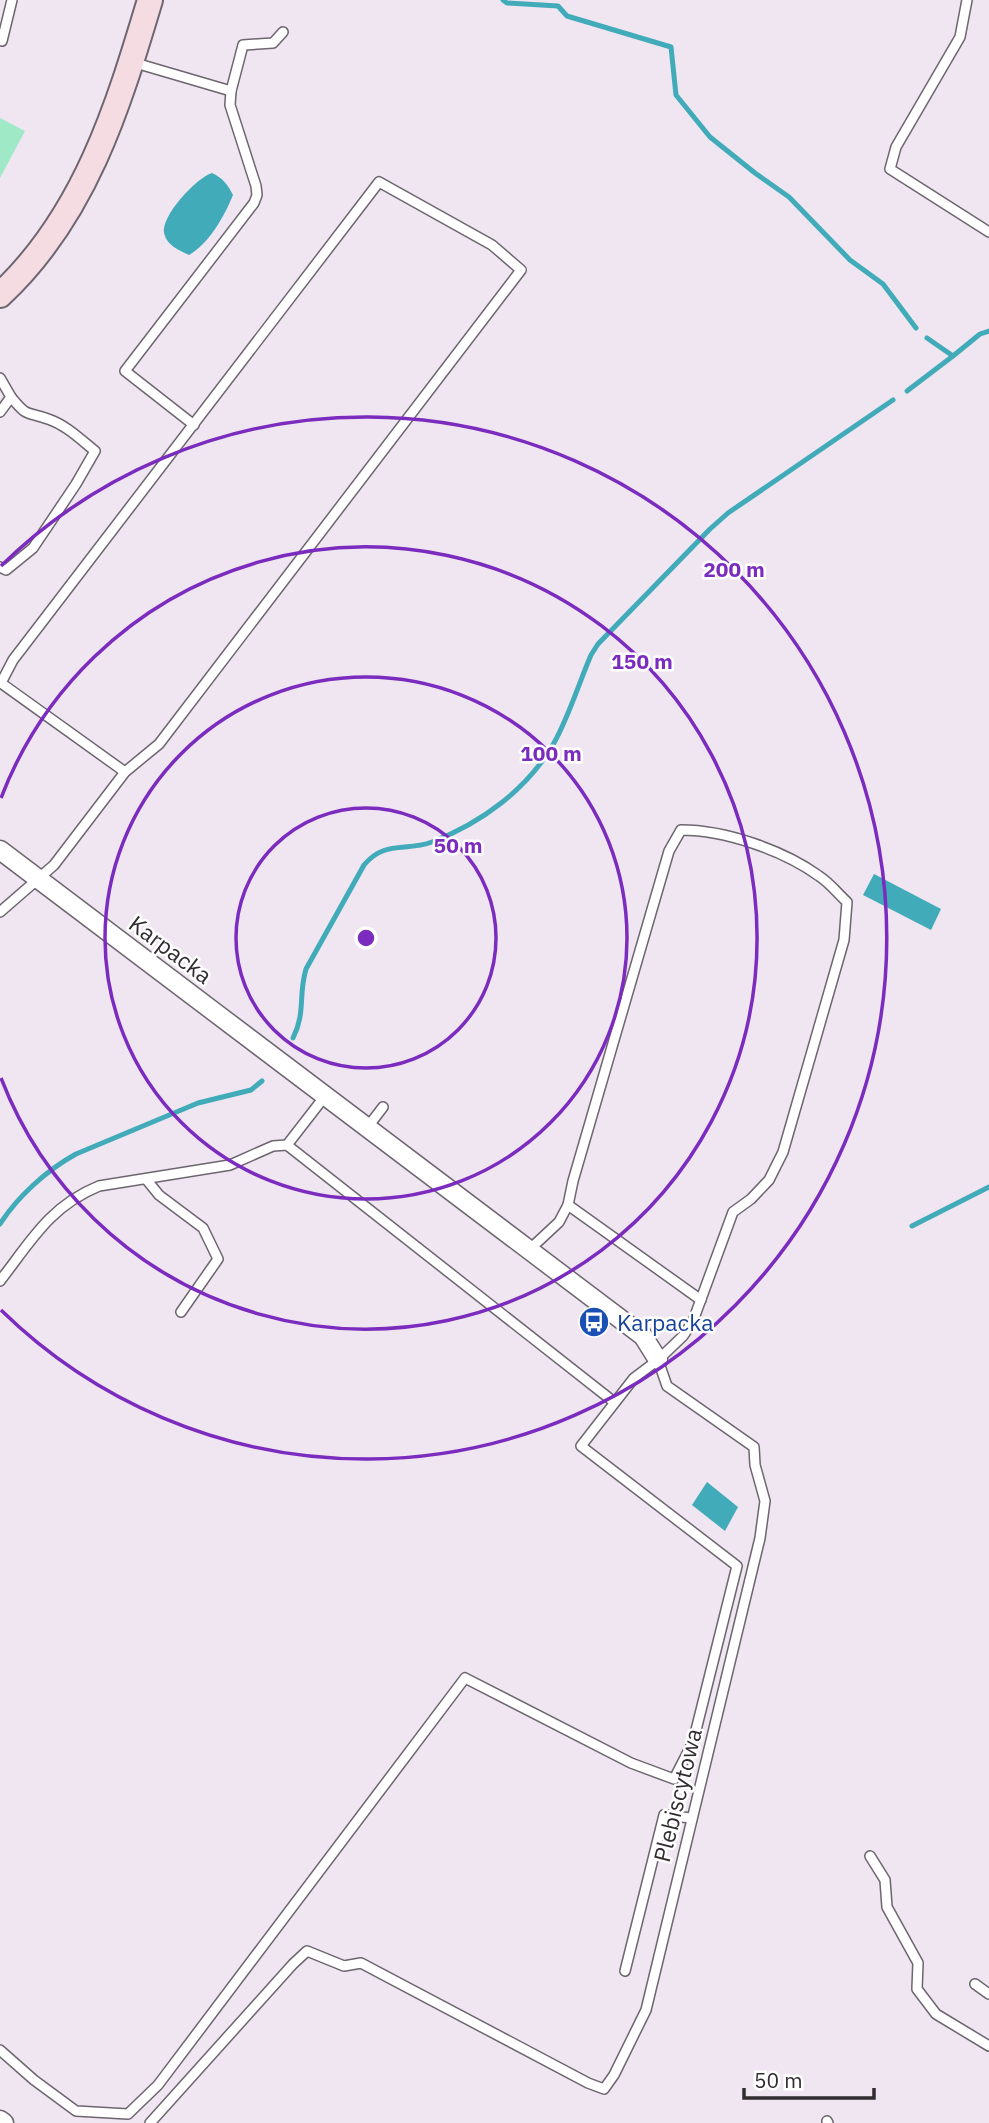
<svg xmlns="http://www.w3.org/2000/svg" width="989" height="2123" viewBox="0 0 989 2123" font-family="'IBM Plex Sans',sans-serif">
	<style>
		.green { fill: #9fe9c7 }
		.water { fill: #41abb9 }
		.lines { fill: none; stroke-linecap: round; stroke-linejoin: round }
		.stream { stroke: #41abb9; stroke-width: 5 }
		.lane-casing { stroke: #6d656f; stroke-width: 12 }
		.street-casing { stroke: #6d656f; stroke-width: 21 }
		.secondary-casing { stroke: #6d656f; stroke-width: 28 }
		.lane { stroke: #fff; stroke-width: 9 }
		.street { stroke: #fff; stroke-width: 18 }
		.secondary { stroke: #f4dce2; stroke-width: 24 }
		.ring { fill: none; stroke: #7b2cbf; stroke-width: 3.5 }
		.labels { text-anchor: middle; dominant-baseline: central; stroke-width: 5; stroke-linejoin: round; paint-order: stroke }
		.street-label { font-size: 23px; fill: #302c30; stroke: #fff }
		.transit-label { font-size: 23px; fill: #164399; stroke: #fff; text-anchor: start }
		.centre { fill: #7b2cbf; stroke: #fff; stroke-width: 3.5 }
		.ring-label { font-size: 21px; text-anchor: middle; font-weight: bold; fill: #7b2cbf; stroke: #fff; stroke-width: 5; stroke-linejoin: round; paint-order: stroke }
	</style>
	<rect width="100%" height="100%" fill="#efe6f1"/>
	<!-- green -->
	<polygon class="green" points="0,118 25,131 0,178"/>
	<!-- water -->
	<g class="water">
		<path d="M 212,173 C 223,178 228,185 233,195 C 225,215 209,244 189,255 C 179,250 167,246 164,233 C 161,216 196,178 212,173 Z"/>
		<polygon points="874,874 941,909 931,930 863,895"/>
		<polygon points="707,1482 738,1507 725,1531 692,1505"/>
	</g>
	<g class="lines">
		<!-- stream -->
		<g class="stream">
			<polyline points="503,0 507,3 558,6 567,16 671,47 676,95 710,137 755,173 789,197 850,260 883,284 916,328"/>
			<polyline points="927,338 953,356 980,334 989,331"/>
			<polyline points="907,391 953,356"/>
			<path d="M 293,1038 C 306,1012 298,996 306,969 L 364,865 C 385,840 405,852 432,842 C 481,823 527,790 554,743 C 569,716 579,683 591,655 L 598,644 L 710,529 L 728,513 L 893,400"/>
			<path d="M 0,1224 C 18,1196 47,1170 76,1154 L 198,1103 L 251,1090 L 262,1081"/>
			<polyline points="912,1226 989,1187"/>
		</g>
		<!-- lane casing -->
		<g class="lane-casing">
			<g id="lane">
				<polyline points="967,0 960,37 896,147 890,169 989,232"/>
				<polyline points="2,41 12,0"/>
				<polyline points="132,62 231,91"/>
				<polyline points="0,378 11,397 0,412"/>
				<polyline points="194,425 125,371 254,203 257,195 256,186 230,105 231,91 243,45 273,43 283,32"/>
				<path d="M 0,567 L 6,570 L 33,548 L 76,484 L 95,451 C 80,439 66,425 48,419 C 26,411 28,418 11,397"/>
				<polyline points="0,912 54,865 125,772 159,744 521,270 492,245 379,182 13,660 1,683 125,772"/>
				<polyline points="367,1128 383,1107"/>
				<polyline points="287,1145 614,1402"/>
				<polyline points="146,1179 159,1195 203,1228 218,1259 181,1312"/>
				<polyline points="529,1250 559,1222 568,1205 701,1300"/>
				<path d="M 0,1281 C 31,1241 50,1206 99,1186 L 230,1165 L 273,1146 L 287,1145 L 325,1096"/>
				<polyline points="870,1856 885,1880 887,1907 918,1963 917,1989 936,2014 989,2046"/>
				<polyline points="625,1971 664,1815 691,1818"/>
				<polyline points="975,1984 989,1994"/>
				<path d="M 0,2050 L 34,2080 L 76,2111 L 128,2114 L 158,2085 L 465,1678 L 631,1763 L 674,1779 L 693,1742 L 737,1566 L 581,1446 L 634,1378 L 658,1360 L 683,1336 L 693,1321 L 733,1212 L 751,1199 L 769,1180 L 783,1152 L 844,940 L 847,902 C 838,894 830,883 819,876 C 783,850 725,830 681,830 L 669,851 L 573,1181 L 568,1205"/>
				<polyline points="827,2121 828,2123"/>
				<polyline points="150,2123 293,1964 307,1951 344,1966 361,1963 588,2083 604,2089 614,2075 646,2010 760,1538 765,1501 755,1465 754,1447 667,1386 658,1360"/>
			</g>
		</g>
		<!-- street casing -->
		<g class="street-casing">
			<g id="street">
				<polyline points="0,850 643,1336 658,1360"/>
				<polyline points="0,2120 4,2123"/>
			</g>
		</g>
		<!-- secondary casing -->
		<g class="secondary-casing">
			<path id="secondary" d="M 0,295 C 85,216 118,107 150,0"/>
		</g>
		<!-- lane -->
		<use href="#lane" class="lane"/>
		<!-- street -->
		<use href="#street" class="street"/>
		<!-- secondary -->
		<use href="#secondary" class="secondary"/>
	</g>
	<!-- distance rings -->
	<g class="ring">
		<circle cx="366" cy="938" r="130"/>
		<circle cx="366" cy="938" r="261"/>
		<path d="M1 798A391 391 0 1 1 1 1078"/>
		<path d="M1 566A521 521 0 1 1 1 1310"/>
	</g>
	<!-- icons -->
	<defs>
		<g id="bus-disc" transform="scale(1.575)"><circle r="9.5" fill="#1a4fb4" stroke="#fff"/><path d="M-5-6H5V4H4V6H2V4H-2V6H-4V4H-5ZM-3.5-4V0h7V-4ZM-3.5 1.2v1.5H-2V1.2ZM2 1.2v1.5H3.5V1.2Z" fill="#fff"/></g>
	</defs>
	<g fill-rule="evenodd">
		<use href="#bus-disc" x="594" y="1322"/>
	</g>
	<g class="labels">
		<!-- street labels -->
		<g class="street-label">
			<text transform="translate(171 949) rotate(37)">Karpacka</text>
			<text transform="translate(677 1795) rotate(-76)">Plebiscytowa</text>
		</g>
		<!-- transit labels -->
		<g class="transit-label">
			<text x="617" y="1322">Karpacka</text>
		</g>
	</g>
	<circle cx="366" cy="938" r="10" class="centre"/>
	<g class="ring-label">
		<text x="734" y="577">200 m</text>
		<text x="642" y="669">150 m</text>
		<text x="551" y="761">100 m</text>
		<text x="458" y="853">50 m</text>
	</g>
	<!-- scale -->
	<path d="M744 2088v10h130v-10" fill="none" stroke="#302c30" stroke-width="3.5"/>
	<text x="754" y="2088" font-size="21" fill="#302c30" stroke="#ffffff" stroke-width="5" paint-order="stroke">50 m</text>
</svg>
